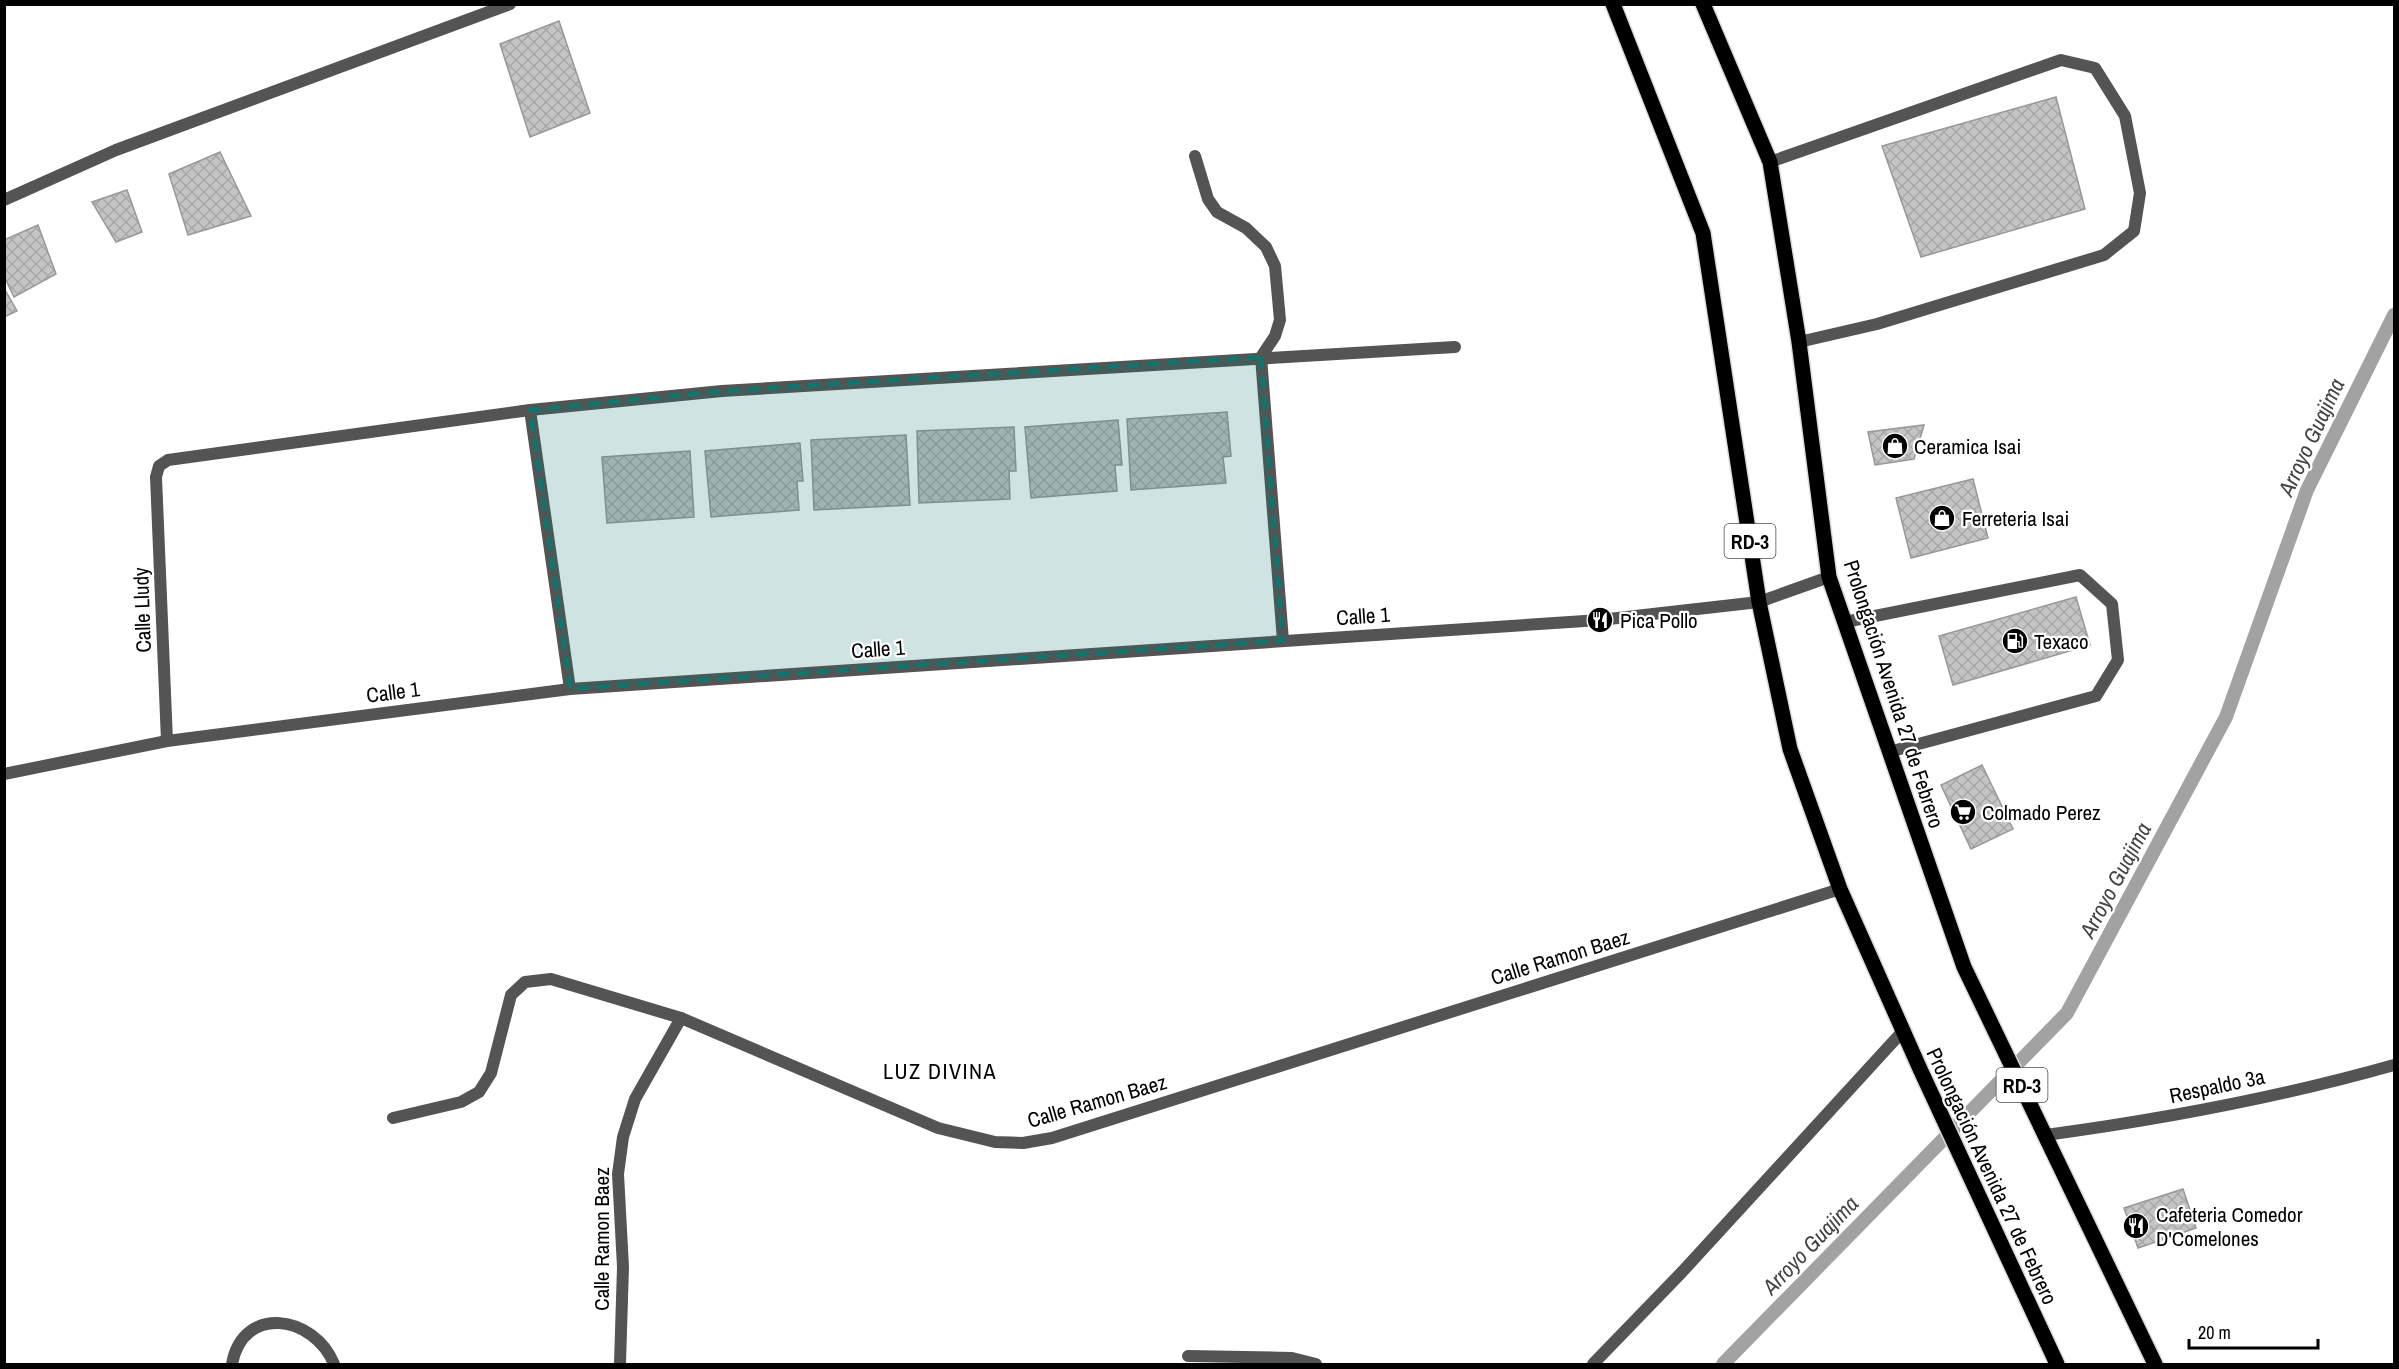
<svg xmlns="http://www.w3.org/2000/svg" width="2399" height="1369" viewBox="0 0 2399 1369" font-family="'Archivo Narrow',sans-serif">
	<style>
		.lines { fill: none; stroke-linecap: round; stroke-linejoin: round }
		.stream { stroke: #a2a2a2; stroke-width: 14 }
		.building { fill: url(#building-cross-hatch); stroke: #989898; stroke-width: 1.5 }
		.primary-casing { stroke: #dbdbdb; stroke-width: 18 }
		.service { stroke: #545454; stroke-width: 12 }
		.minor { stroke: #545454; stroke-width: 12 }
		.primary { stroke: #000; stroke-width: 15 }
		.marked { fill: #0f766e; fill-opacity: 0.2; stroke: #0f766e; stroke-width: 4.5; stroke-dasharray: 12 8; stroke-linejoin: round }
		.labels { text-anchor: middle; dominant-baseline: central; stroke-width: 4.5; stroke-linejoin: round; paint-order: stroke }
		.shield { fill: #fff; stroke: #4c4c4c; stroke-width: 1.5 }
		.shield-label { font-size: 20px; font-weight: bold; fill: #000 }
		.poi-label { font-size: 21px; fill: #000; stroke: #fff; text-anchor: start }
		.street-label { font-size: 21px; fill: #000; stroke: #fff }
		.water-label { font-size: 22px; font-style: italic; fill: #434343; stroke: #fff }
		.neighbourhood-label { font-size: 22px; letter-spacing: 1.5px; fill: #000; stroke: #fff }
	</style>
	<defs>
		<pattern id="building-cross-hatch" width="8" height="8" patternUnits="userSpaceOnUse" patternTransform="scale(1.5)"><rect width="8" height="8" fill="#c4c4c4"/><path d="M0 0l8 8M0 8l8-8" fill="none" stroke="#a7a7a7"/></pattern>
	</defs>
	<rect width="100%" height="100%" fill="#fff"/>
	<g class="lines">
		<!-- stream -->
		<polyline class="stream" points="1723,1364 2067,1013 2226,717 2307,490 2394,315"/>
	</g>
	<!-- building -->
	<g class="building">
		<polygon points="559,21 590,113 530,137 500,44"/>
		<polygon points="2056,97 2085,209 1921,257 1882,146"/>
		<polygon points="220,152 251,216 188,235 169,174"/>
		<polygon points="127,190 142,232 116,242 92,202"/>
		<polygon points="38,225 56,274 14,297 4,276 4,240"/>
		<polygon points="4,288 17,311 4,317"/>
		<polygon points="1227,412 1231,456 1223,457 1226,483 1131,490 1127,419"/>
		<polygon points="1118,420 1122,465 1115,465 1117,491 1031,498 1025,427"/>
		<polygon points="1924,425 1914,459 1875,465 1868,432"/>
		<polygon points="1014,427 1016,471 1009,471 1010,499 919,503 917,431"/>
		<polygon points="906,435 910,505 814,510 811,440"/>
		<polygon points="800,443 803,481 797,481 799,510 711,517 705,451"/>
		<polygon points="690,451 694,517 607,523 602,457"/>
		<polygon points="1973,479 1988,538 1911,558 1896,498"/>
		<polygon points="2076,597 2090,645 1953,685 1939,636"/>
		<polygon points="1982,765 2013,829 1971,849 1941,785"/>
		<polygon points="2183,1189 2196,1228 2138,1248 2124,1208"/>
	</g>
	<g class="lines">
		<!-- primary casing -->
		<g class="primary-casing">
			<g id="primary">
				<polyline points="1613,4 1703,233 1759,602 1790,749 1840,889 1920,1069 2057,1364"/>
				<polyline points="1703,4 1770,162 1799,342 1829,577 1964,967 2155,1364"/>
			</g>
		</g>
		<!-- service -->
		<g class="service">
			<polyline points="1770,162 2061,60 2095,68 2125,116 2140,193 2134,231 2104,255 1877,324 1799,342"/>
			<polyline points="1845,622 2080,575 2112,604 2118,660 2096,696 1889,752"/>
			<path d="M 2046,1135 C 2164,1119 2281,1097 2394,1065"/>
			<path d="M 232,1364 C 243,1304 314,1315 334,1364"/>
		</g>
		<!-- minor -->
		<g class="minor">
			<polyline points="1195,156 1208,199 1217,212 1246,228 1266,247 1275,266 1280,320 1275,336 1261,357 1283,641"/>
			<polyline points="4,200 116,150 510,4"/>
			<polyline points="530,410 570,689"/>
			<polyline points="167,741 156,477 159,466 168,460 530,410 722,391 1455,347"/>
			<polyline points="4,774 167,741 570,689 1600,620 1759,602 1829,577"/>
			<polyline points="393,1118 461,1102 479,1092 491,1073 511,995 525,982 551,979 681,1018 938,1128 995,1142 1023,1143 1052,1138 1840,889"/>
			<polyline points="1188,1356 1292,1358 1316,1364"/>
			<polyline points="620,1364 623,1267 618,1174 623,1137 635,1099 681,1018"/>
			<polyline points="1593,1364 1682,1272 1902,1032"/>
		</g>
		<!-- primary -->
		<use href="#primary" class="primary"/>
	</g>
	<!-- marked area -->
	<path class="marked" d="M 1261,357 L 1283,641 L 570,689 L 530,410 L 722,391 Z"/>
	<!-- icons -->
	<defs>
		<g id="shop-disc" transform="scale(1.35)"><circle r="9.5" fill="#000" stroke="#fff"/><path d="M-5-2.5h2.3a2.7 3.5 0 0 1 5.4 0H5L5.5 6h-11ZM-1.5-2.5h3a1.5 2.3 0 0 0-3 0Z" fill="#fff"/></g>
		<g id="restaurant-disc" transform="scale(1.35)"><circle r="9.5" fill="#000" stroke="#fff"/><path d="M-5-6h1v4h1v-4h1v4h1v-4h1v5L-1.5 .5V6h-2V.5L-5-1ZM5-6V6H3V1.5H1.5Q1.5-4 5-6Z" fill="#fff"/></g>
		<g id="fuel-disc" transform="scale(1.35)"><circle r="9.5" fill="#000" stroke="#fff"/><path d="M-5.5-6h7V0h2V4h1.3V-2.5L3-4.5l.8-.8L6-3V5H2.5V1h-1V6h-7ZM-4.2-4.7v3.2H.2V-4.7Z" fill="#fff"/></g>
		<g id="supermarket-disc" transform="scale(1.35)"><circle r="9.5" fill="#000" stroke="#fff"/><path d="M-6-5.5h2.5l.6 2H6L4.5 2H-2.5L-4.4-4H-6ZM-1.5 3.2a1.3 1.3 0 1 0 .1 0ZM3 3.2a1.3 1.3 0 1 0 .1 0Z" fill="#fff"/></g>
	</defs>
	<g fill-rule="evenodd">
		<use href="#shop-disc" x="1895" y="446"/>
		<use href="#shop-disc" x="1942" y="518"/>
		<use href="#restaurant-disc" x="1600" y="620"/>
		<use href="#fuel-disc" x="2015" y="641"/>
		<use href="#supermarket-disc" x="1963" y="812"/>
		<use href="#restaurant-disc" x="2136" y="1226"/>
	</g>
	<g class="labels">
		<!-- shield labels -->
		<g class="shield">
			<rect x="1724.5" y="524" width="51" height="34" rx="4.5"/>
			<rect x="1996.5" y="1068" width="51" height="34" rx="4.5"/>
		</g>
		<g class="shield-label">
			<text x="1750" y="541">RD-3</text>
			<text x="2022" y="1085">RD-3</text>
		</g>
		<!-- poi labels -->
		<g class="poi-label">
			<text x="1914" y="446">Ceramica Isai</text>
			<text x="1962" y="518">Ferreteria Isai</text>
			<text x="1620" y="620">Pica Pollo</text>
			<text x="2034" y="641">Texaco</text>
			<text x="1982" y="812">Colmado Perez</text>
			<text x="2156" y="1214">Cafeteria Comedor<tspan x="2156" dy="24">D'Comelones</tspan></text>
		</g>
		<!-- street labels -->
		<g class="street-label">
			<text transform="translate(142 610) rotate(-92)">Calle Lludy</text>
			<text transform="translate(1363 616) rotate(-4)">Calle 1</text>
			<text transform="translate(878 649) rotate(-4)">Calle 1</text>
			<text transform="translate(393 692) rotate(-7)">Calle 1</text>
			<text transform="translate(1894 694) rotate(72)">Prolongación Avenida 27 de Febrero</text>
			<text transform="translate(1560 957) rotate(-17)">Calle Ramon Baez</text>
			<text transform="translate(2217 1086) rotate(-12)">Respaldo 3a</text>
			<text transform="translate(1097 1101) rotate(-16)">Calle Ramon Baez</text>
			<text transform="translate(1992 1176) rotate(65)">Prolongación Avenida 27 de Febrero</text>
			<text transform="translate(601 1239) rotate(-90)">Calle Ramon Baez</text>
		</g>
		<!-- water labels -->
		<g class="water-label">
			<text transform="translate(2311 437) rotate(-65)">Arroyo Guajima</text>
			<text transform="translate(2115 880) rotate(-62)">Arroyo Guajima</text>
			<text transform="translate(1810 1245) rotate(-46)">Arroyo Guajima</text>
		</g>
		<!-- neighbourhood labels -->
		<g class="neighbourhood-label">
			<text x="940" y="1071">LUZ DIVINA</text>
		</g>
	</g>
	<!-- border -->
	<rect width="2399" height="1369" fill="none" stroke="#000000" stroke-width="12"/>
	<!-- scale -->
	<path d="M2189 1339v9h129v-9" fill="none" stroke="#000000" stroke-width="3"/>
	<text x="2198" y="1339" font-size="18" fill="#000000" stroke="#ffffff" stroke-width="4.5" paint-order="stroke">20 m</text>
</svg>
